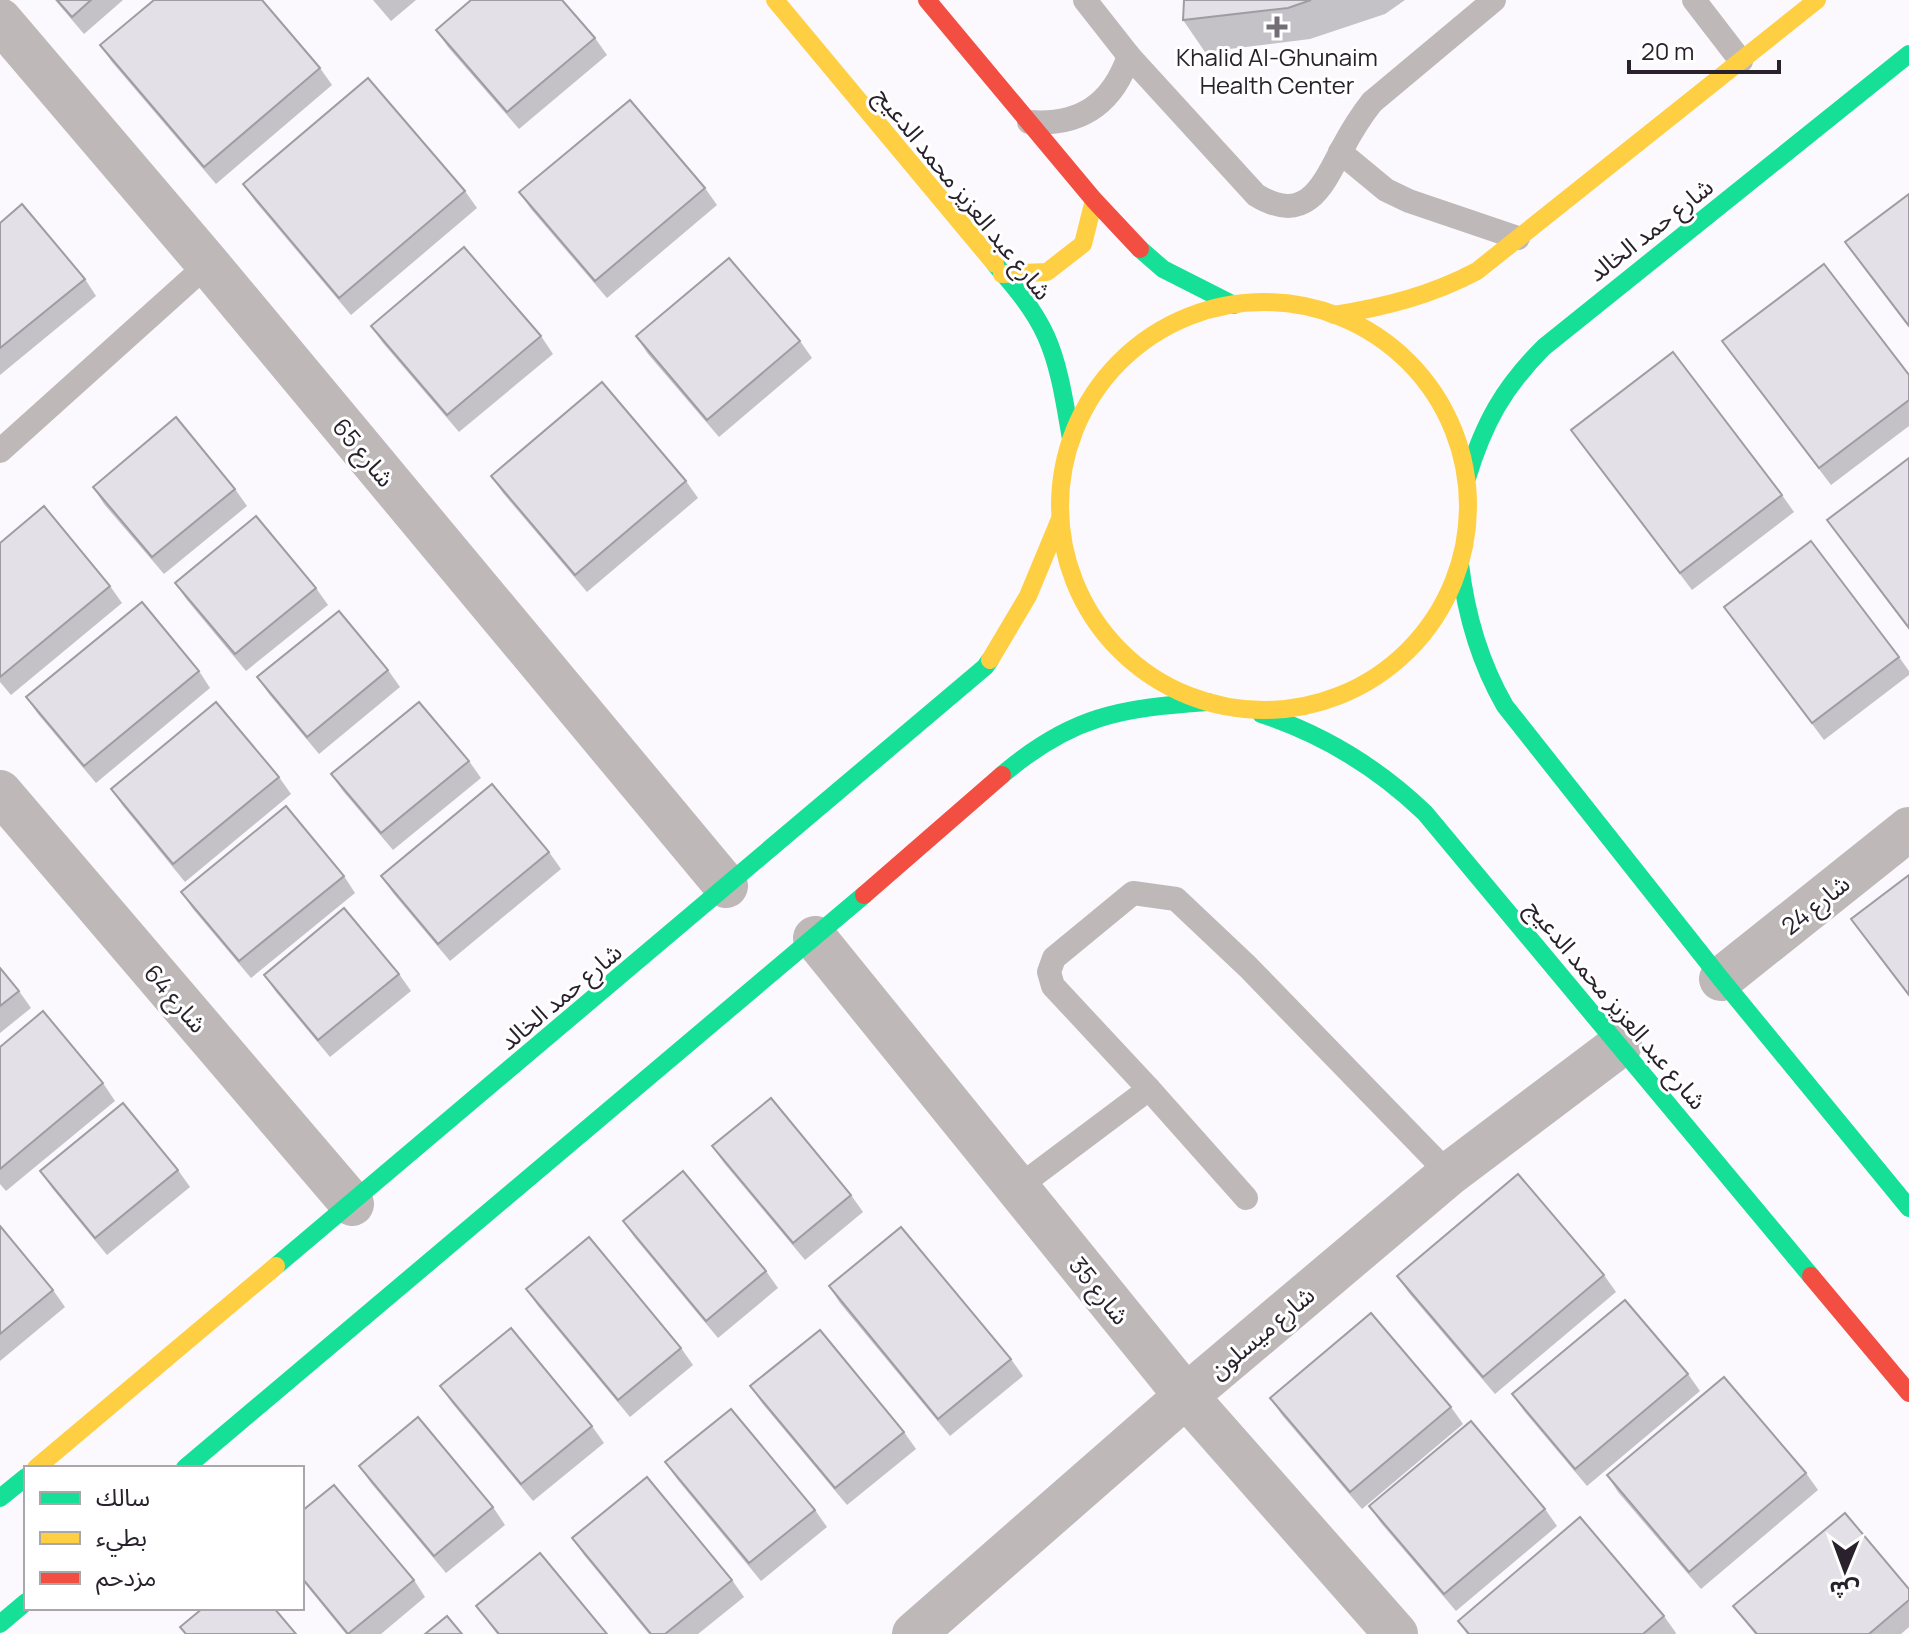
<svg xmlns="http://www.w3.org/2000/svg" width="1909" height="1634" viewBox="0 0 1909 1634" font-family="Manrope,'Noto Sans Arabic',sans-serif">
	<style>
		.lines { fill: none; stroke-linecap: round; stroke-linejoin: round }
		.lane { stroke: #beb8b8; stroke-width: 24 }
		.street { stroke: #beb8b8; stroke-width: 44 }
		.fast { stroke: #16e098; stroke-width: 18 }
		.slow { stroke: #ffcf43; stroke-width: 18 }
		.jam { stroke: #f24e42; stroke-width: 18 }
		.wall { fill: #c4c1c7 }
		.building { fill: #e4e0e7; stroke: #a09da2; stroke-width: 2 }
		.poi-dot { fill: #726d76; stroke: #fff; stroke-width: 3 }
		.labels { text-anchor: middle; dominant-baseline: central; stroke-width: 6; stroke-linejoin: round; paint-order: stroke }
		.poi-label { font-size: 24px; fill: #29222d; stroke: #fff }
		.street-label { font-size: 24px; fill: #29222d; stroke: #fff }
	</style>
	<rect width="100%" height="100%" fill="#fbf9fd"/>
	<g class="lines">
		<!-- lane -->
		<g class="lane">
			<path d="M 1085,0 L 1129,56 L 1256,195 C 1305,225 1322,188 1342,149 C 1351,132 1360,117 1372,102 L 1494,0"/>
			<polyline points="1694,0 1741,61"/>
			<path d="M 1029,122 C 1080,126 1112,105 1129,56"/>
			<polyline points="1340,152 1386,190 1409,201 1518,238"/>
			<polyline points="0,451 208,264"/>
			<polyline points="1017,1188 1149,1089"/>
			<polyline points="1246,1198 1149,1089 1053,986 1049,972 1054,958 1133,893 1176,899 1248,967 1449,1174"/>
		</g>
		<!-- street -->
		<g class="street">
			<polyline points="0,20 208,264 726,886"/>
			<polyline points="0,792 352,1204"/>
			<polyline points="815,938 1186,1396 1396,1634"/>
			<polyline points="1721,979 1909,829"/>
			<polyline points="914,1634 1186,1396 1449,1174 1620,1045"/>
		</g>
		<!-- fast -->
		<g class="fast">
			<polyline points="1140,249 1163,269 1234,305"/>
			<path d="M 995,264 C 1014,286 1034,309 1046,336 C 1060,367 1065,405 1071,439"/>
			<path d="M 1467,478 C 1484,423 1503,388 1544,347 L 1909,54"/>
			<path d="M 1460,564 C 1466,615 1479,661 1505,706 L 1721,979 L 1909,1208"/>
			<path d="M 1261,714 C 1325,735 1377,767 1425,813 L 1811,1276"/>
			<path d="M 1002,775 C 1071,716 1120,708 1208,702"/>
			<polyline points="276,1266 985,667 990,660"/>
			<polyline points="185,1468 864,895"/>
			<polyline points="0,1498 26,1477"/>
			<polyline points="0,1624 26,1602"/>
		</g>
		<!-- slow -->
		<g class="slow">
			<polyline points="775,0 995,264"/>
			<polyline points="1002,274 1047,272 1083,244 1094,200"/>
			<circle cx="1264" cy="506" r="204"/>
			<path d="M 1334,315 C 1385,307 1432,295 1477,271 L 1817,0"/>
			<polyline points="990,660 1028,596 1060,519"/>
			<polyline points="36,1468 276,1266"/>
		</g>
		<!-- jam -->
		<g class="jam">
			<polyline points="927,0 1094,200 1140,249"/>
			<polyline points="864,895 1002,775"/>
			<polyline points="1811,1276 1909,1393"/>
		</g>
	</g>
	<!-- wall -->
	<g class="wall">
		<polygon points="55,0 123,0 84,34"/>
		<polygon points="373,0 416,0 391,21"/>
		<polygon points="1184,0 1405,0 1385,14 1310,39 1205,52 1183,20"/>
		<polygon points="436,30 595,38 607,55 519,129 448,47"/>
		<polygon points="100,45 320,68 332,85 216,184 112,62"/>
		<polygon points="243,184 465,191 477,208 351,315 255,201"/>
		<polygon points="705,188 717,205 607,298 531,209 519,192"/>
		<polygon points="1909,194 1909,327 1845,242"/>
		<polygon points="0,223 85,279 96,296 0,375"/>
		<polygon points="371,326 541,336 553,354 459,432 383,343"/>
		<polygon points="636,336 800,341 812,358 719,437 648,354"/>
		<polygon points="1722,341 1909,375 1909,426 1831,485"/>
		<polygon points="1571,430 1782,495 1794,512 1692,590"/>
		<polygon points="1909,458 1909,629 1827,520"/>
		<polygon points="491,476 686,481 698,498 587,592 503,493"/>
		<polygon points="93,487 235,489 247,506 164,574 104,504"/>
		<polygon points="0,543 110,586 122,603 11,695 0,682"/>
		<polygon points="175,583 316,588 328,605 246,671 187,600"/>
		<polygon points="1724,607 1899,657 1909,671 1909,675 1824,740"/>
		<polygon points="388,670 400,687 319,754 269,694 257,677"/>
		<polygon points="199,671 210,688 96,783 38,714 26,697"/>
		<polygon points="469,761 481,778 393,850 343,791 331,774"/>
		<polygon points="279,777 291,794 185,882 123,806 111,789"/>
		<polygon points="549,852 561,869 450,961 393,893 381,876"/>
		<polygon points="344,876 355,893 251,978 193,909 181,892"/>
		<polygon points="0,968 19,991 31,1008 0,1033"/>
		<polygon points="399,974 411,991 330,1057 276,992 264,975"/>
		<polygon points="0,1047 103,1083 115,1101 6,1191 0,1184"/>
		<polygon points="712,1146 851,1195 863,1212 805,1260 724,1163"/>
		<polygon points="178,1170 190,1187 107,1255 52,1188 40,1171"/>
		<polygon points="623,1221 766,1271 778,1288 718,1338 635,1238"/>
		<polygon points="0,1226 53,1290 65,1307 0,1361"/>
		<polygon points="1604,1275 1616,1292 1495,1394 1409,1293 1397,1276"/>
		<polygon points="829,1286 1011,1359 1023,1376 950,1436 840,1303"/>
		<polygon points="526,1289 681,1348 693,1365 630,1417 538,1306"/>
		<polygon points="1688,1374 1700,1391 1587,1486 1524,1411 1512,1394"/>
		<polygon points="440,1386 592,1426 604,1443 533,1501 452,1403"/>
		<polygon points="750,1386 904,1432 916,1449 847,1505 762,1403"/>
		<polygon points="1270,1398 1451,1407 1463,1424 1362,1509 1282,1415"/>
		<polygon points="665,1462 815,1510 827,1527 761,1581 677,1479"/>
		<polygon points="359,1466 493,1507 505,1525 446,1573 371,1483"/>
		<polygon points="1806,1473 1818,1490 1701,1589 1618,1492 1607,1475"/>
		<polygon points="1369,1506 1545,1509 1557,1526 1456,1611 1381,1523"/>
		<polygon points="302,1511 414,1580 425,1597 381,1634 346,1634 302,1580"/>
		<polygon points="572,1538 732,1580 744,1597 698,1634 649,1634 584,1555"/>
		<polygon points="1909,1589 1909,1627 1901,1634 1755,1634 1733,1606"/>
		<polygon points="476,1606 607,1634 497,1634"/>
		<polygon points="1664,1616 1676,1633 1675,1634 1467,1634 1458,1621"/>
	</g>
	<!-- building -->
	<g class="building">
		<polygon points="57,0 91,0 72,17"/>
		<polygon points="154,0 262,0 320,68 204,167 100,45"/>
		<polygon points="471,0 562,0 595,38 507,112 436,30"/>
		<polygon points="1184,0 1311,0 1288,8 1183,20"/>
		<polygon points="368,78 465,191 339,298 243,184"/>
		<polygon points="630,100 705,188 595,281 519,192"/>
		<polygon points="1909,194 1909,326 1845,242"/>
		<polygon points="22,204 85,279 0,348 0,223"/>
		<polygon points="464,247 541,336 447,415 371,326"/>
		<polygon points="729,258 800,341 707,420 636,336"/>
		<polygon points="1824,264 1909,375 1909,400 1819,468 1722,341"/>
		<polygon points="1673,352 1782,495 1680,573 1571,430"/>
		<polygon points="602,382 686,481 575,575 491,476"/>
		<polygon points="176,417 235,489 152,557 93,487"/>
		<polygon points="1909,458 1909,628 1827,520"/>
		<polygon points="44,506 110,586 0,677 0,543"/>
		<polygon points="256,516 316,588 235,654 175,583"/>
		<polygon points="1811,541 1899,657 1812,723 1724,607"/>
		<polygon points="142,602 199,671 84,766 26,697"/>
		<polygon points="339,611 388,670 307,737 257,677"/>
		<polygon points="216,702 279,777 173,864 111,789"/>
		<polygon points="419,702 469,761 381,833 331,774"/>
		<polygon points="492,784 549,852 438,944 381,876"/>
		<polygon points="286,806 344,876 239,961 181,892"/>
		<polygon points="1909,875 1909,995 1851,919"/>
		<polygon points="344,908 399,974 318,1040 264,975"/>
		<polygon points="0,968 19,991 0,1006"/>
		<polygon points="43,1011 103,1083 0,1169 0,1047"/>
		<polygon points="771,1098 851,1195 793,1243 712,1146"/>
		<polygon points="123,1103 178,1170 95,1238 40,1171"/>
		<polygon points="683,1171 766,1271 706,1321 623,1221"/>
		<polygon points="1518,1174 1604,1275 1483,1377 1397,1276"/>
		<polygon points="0,1226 53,1290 0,1334"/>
		<polygon points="901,1227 1011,1359 938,1419 829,1286"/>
		<polygon points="589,1237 681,1348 618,1400 526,1289"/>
		<polygon points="1625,1300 1688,1374 1575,1469 1512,1394"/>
		<polygon points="1371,1313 1451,1407 1350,1492 1270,1398"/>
		<polygon points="511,1328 592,1426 521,1484 440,1386"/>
		<polygon points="820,1330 904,1432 835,1488 750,1386"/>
		<polygon points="1724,1377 1806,1473 1689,1572 1607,1475"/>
		<polygon points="731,1409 815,1510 749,1563 665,1462"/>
		<polygon points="418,1417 493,1507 434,1556 359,1466"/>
		<polygon points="1471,1421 1545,1509 1444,1594 1369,1506"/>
		<polygon points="647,1477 732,1580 665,1634 651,1634 572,1538"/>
		<polygon points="334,1485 414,1580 348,1634 302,1578 302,1511"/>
		<polygon points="1845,1513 1909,1589 1909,1600 1869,1634 1757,1634 1733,1606"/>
		<polygon points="1580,1517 1664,1616 1643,1634 1469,1634 1458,1621"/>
		<polygon points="540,1553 607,1634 499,1634 476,1606"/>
		<polygon points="203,1608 274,1608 296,1634 186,1634 180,1627"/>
		<polygon points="447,1616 462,1634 425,1634"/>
	</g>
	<!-- markers -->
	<path class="poi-dot" d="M1273 15h8v8h8v8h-8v8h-8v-8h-8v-8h8z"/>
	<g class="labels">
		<!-- poi labels -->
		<g class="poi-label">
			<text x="1277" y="56">Khalid Al-Ghunaim<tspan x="1277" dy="28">Health Center</tspan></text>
		</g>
		<!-- street labels -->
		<g class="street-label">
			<text transform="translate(964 193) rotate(51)">شارع عبد العزيز محمد الدعيج</text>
			<text transform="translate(1650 229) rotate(-38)">شارع حمد الخالد</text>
			<text transform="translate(364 452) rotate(50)">شارع 65</text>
			<text transform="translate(1815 904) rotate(-39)">شارع 24</text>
			<text transform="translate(560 996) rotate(-40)">شارع حمد الخالد</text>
			<text transform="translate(176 998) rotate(49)">شارع 64</text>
			<text transform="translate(1617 1004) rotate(50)">شارع عبد العزيز محمد الدعيج</text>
			<text transform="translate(1100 1290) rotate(51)">شارع 35</text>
			<text transform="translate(1261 1332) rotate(-40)">شارع ميسلون</text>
		</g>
	</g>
	<!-- legend -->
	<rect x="24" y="1466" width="280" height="144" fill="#ffffff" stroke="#a9a7ab" stroke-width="2"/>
	<rect x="40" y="1492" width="40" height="12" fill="#16e098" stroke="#a9a7ab" stroke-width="2"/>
	<text x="96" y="1506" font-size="24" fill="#29222d">سالك</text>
	<rect x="40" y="1532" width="40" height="12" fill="#ffcf43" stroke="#a9a7ab" stroke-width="2"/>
	<text x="96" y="1546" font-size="24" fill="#29222d">بطيء</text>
	<rect x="40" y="1572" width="40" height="12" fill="#f24e42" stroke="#a9a7ab" stroke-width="2"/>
	<text x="96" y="1586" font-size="24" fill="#29222d">مزدحم</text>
	<!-- north arrow -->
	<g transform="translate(1845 1570) rotate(181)" stroke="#ffffff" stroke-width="6" paint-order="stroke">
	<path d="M0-6L14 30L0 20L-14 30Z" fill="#29222d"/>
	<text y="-12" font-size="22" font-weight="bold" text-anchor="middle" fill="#29222d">ش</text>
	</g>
	<!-- scale -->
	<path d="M1629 60v12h150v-12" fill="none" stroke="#29222d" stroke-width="4"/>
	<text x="1641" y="60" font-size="24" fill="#29222d" stroke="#ffffff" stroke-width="6" paint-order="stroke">20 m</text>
</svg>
